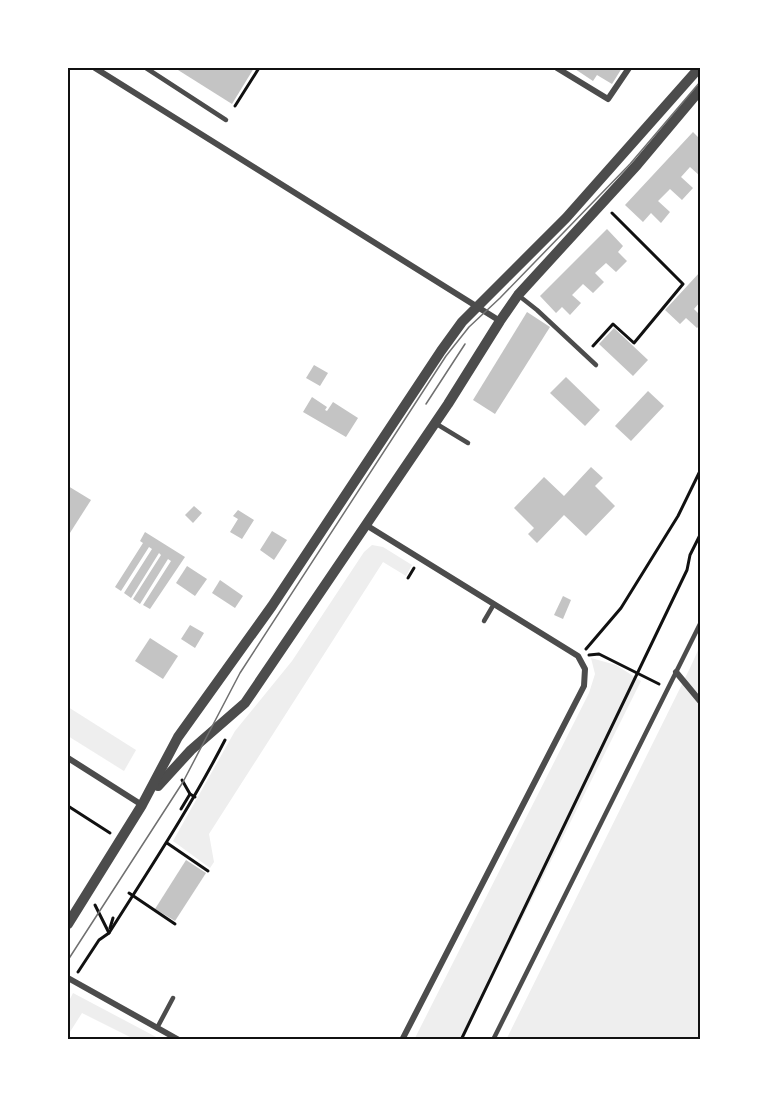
<svg xmlns="http://www.w3.org/2000/svg" width="768" height="1107" viewBox="0 0 768 1107" font-family="Figtree,sans-serif">
	<style>
		.green { fill: #eee }
		.building { fill: #c4c4c4 }
		.lines { fill: none; stroke-linecap: round; stroke-linejoin: round }
		.path { stroke: #111; stroke-width: 3 }
		.service { stroke: #4c4c4c; stroke-width: 4.5 }
		.minor { stroke: #4c4c4c; stroke-width: 6 }
		.tertiary { stroke: #4c4c4c; stroke-width: 10 }
		.tram { stroke: #707070; stroke-width: 1.5 }
		.neatline { fill: none; stroke: #111; stroke-width: 2 }
	</style>
	<rect width="100%" height="100%" fill="#fff"/>
	<!-- green -->
	<g class="green">
		<polygon points="372,545 383,547 412,565 406,576 383,562 209,834 214,862 210,868 173,841 235,731 292,661 364,552"/>
		<polygon points="700,646 700,1039 506,1040 690,668"/>
		<polygon points="591,658 616,665 641,681 462,1039 414,1040 589,693 595,674"/>
		<polygon points="68,707 136,750 124,771 68,736"/>
		<polygon points="73,993 160,1039 134,1039 82,1013 68,1035 68,1003"/>
	</g>
	<!-- building -->
	<g class="building">
		<polygon points="180,68 254,68 232,104 178,70"/>
		<polygon points="576,68 622,68 612,84 597,75 593,81 575,69"/>
		<polygon points="693,132 700,139 700,176 690,167 681,177 693,188 682,200 670,189 658,201 670,212 661,223 651,213 643,222 625,205"/>
		<polygon points="607,229 623,246 618,252 627,261 616,272 606,263 595,273 604,282 593,293 583,284 572,295 581,303 570,315 562,307 556,313 540,296"/>
		<polygon points="700,272 700,302 694,309 700,315 700,325 697,328 686,318 680,324 665,310"/>
		<polygon points="527,312 550,327 495,414 473,400"/>
		<polygon points="614,328 648,360 633,376 599,344"/>
		<polygon points="314,365 328,373 320,386 306,378"/>
		<polygon points="566,377 600,410 585,426 550,393"/>
		<polygon points="648,391 664,406 631,441 615,426"/>
		<polygon points="312,397 327,407 325,410 327,411 333,402 358,418 346,437 303,412"/>
		<polygon points="591,467 603,478 595,486 615,506 586,536 564,515 537,543 528,534 534,528 514,508 544,477 564,496"/>
		<polygon points="68,486 91,500 68,536"/>
		<polygon points="194,506 202,513 193,523 185,515"/>
		<polygon points="238,510 254,520 242,539 230,532 238,519 233,516"/>
		<polygon points="272,531 287,540 274,560 260,550"/>
		<polygon points="145,532 185,557 150,609 143,605 171,561 168,559 140,604 133,599 161,555 159,553 131,598 124,593 152,549 149,547 121,591 115,587 143,543 140,541"/>
		<polygon points="187,566 207,579 195,596 176,583"/>
		<polygon points="220,580 243,596 235,608 212,593"/>
		<polygon points="563,596 571,600 563,619 554,615"/>
		<polygon points="190,625 204,633 195,648 181,639"/>
		<polygon points="150,638 178,656 163,679 135,661"/>
		<polygon points="186,860 206,873 175,921 155,909"/>
	</g>
	<g class="lines">
		<!-- path -->
		<g class="path">
			<polyline points="235,106 259,68"/>
			<polyline points="593,346 613,324 634,343 683,284 612,213"/>
			<polyline points="408,578 414,568"/>
			<polyline points="586,649 621,608 678,516 700,471"/>
			<polyline points="589,655 599,654 659,684"/>
			<polyline points="182,780 190,794 195,797"/>
			<polyline points="68,806 110,833"/>
			<polyline points="181,809 190,794"/>
			<polyline points="167,843 208,871"/>
			<polyline points="129,893 175,924"/>
			<polyline points="95,905 109,933"/>
			<polyline points="110,928 113,918"/>
			<path d="M 78,972 L 99,940 L 109,933 C 150,868 190,808 225,740"/>
			<polyline points="461,1040 687,570 690,555 700,535"/>
		</g>
		<!-- service -->
		<g class="service">
			<polyline points="146,68 226,120"/>
			<polyline points="518,295 537,310 596,365"/>
			<polyline points="435,423 468,443"/>
			<polyline points="484,621 494,604"/>
			<polyline points="157,1028 173,998"/>
			<polyline points="493,1040 700,624"/>
		</g>
		<!-- minor -->
		<g class="minor">
			<polyline points="95,68 500,321"/>
			<polyline points="557,68 608,99 629,68"/>
			<polyline points="366,525 578,656 585,669 584,686 402,1040"/>
			<polyline points="676,672 700,701"/>
			<polyline points="68,758 142,805"/>
			<polyline points="68,978 179,1040"/>
		</g>
		<!-- tertiary -->
		<g class="tertiary">
			<polyline points="158,786 191,750 245,703 448,404 500,321 518,295 637,165 700,90"/>
			<polyline points="68,924 142,805 178,737 272,606 441,351 462,322 566,218 699,68"/>
		</g>
		<!-- tram -->
		<g class="tram">
			<polyline points="426,404 465,344"/>
			<polyline points="68,960 183,782 240,673 446,356 469,327 500,298 630,164 700,82"/>
		</g>
	</g>
	<!-- border -->
	<rect width="768" height="1107" fill="none" stroke="#ffffff" stroke-width="138"/>
	<rect x="69" y="69" width="630" height="969" class="neatline"/>
</svg>
